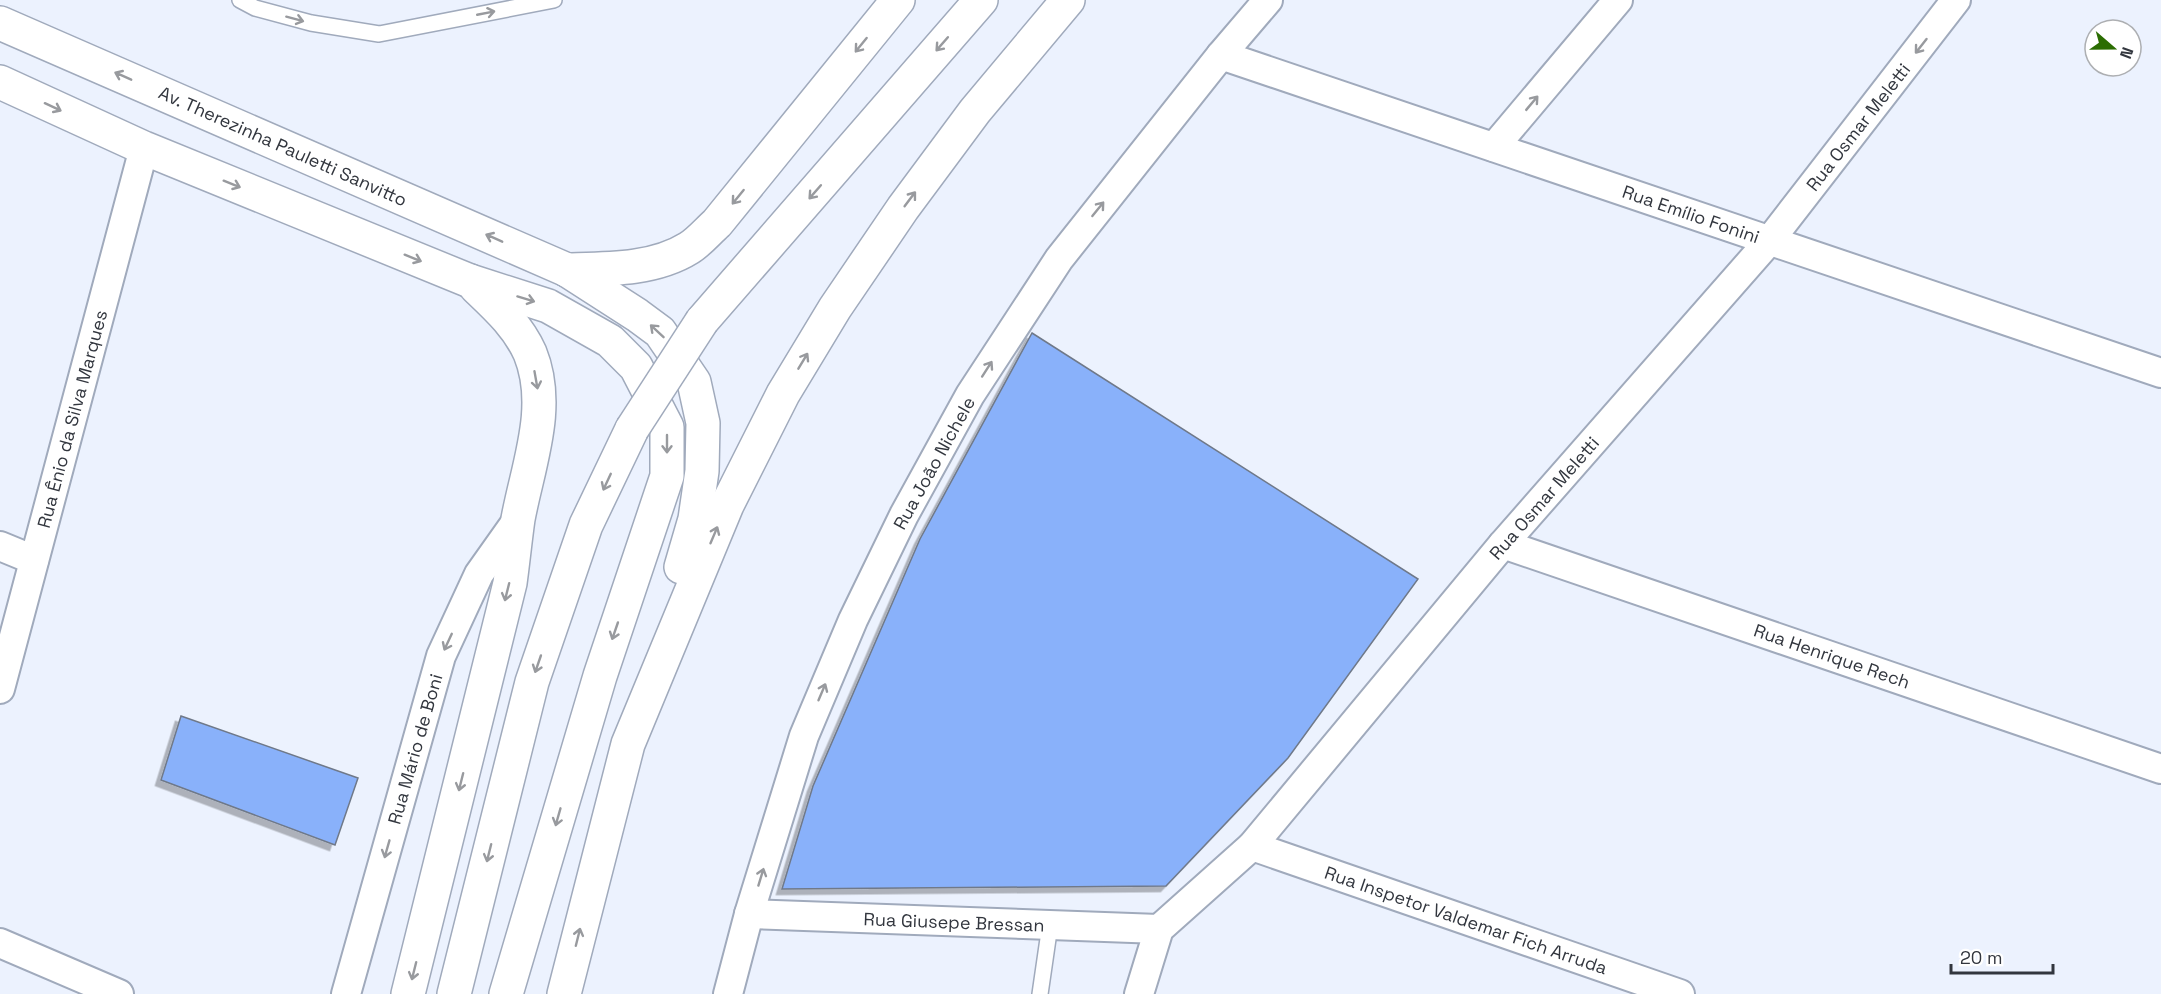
<svg xmlns="http://www.w3.org/2000/svg" width="2161" height="994" viewBox="0 0 2161 994" font-family="'Space Grotesk',sans-serif">
	<style>
		.building { fill: #89b1fa; stroke: #6f7989; stroke-width: 1.5; filter: url(#shadow) }
		.lines { fill: none; stroke-linecap: round; stroke-linejoin: round }
		.service-casing { stroke: #a0aabc; stroke-width: 18 }
		.minor-casing { stroke: #a0aabc; stroke-width: 32 }
		.secondary-casing { stroke: #a0aabc; stroke-width: 36 }
		.trunk-casing { stroke: #a0aabc; stroke-width: 36 }
		.service { stroke: #fff; stroke-width: 15 }
		.minor { stroke: #fff; stroke-width: 28 }
		.secondary { stroke: #fff; stroke-width: 33 }
		.trunk { stroke: #fff; stroke-width: 33 }
		.trunk-bridge-casing { stroke: #a0aabc; stroke-width: 36; stroke-linecap: butt }
		.trunk-bridge { stroke: #fff; stroke-width: 33 }
		.oneway { stroke: #989a9e }
		.labels { text-anchor: middle; dominant-baseline: central; stroke-width: 4.5; stroke-linejoin: round; paint-order: stroke }
		.street-label { font-size: 18px; fill: #32363e; stroke: #fff }
	</style>
	<defs>
		<filter id="shadow"><feDropShadow dx="-5.5" dy="5.5" stdDeviation="0" flood-color="#0004"/></filter>
	</defs>
	<rect width="100%" height="100%" fill="#ecf2fe"/>
	<!-- building -->
	<g class="building">
		<polygon points="1032,333 1418,579 1288,758 1166,886 782,889 813,786 920,539"/>
		<polygon points="181,716 358,778 335,845 161,780"/>
	</g>
	<g class="lines">
		<!-- service casing -->
		<g class="service-casing">
			<g id="service">
				<polyline points="240,0 255,8 311,23 379,34 554,0"/>
				<polyline points="1040,994 1050,925"/>
			</g>
		</g>
		<!-- minor casing -->
		<g class="minor-casing">
			<g id="minor">
				<polyline points="1221,55 2161,373"/>
				<polyline points="1494,147 1618,0"/>
				<polyline points="1503,544 2161,769"/>
				<polyline points="0,546 34,560"/>
				<polyline points="0,689 144,148"/>
				<polyline points="1252,846 1680,994"/>
				<polyline points="749,914 1159,929"/>
				<polyline points="0,943 119,994"/>
				<polyline points="346,994 441,656 479,574 518,519"/>
				<polyline points="728,994 749,914 804,736 853,620 904,515 970,395 1059,259 1221,55 1268,0"/>
				<polyline points="1139,994 1159,929 1252,846 1503,544 1770,240 1956,0"/>
			</g>
		</g>
		<!-- secondary casing -->
		<g class="secondary-casing">
			<g id="secondary">
				<polyline points="0,23 567,270"/>
				<polyline points="0,82 144,148 470,281"/>
			</g>
		</g>
		<!-- trunk casing -->
		<g class="trunk-casing">
			<g id="trunk">
				<polyline points="567,270 637,315 660,332 694,382 703,423 702,471 695,519 681,567"/>
				<path d="M 567,270 C 607,269 654,270 689,248 C 699,242 708,231 717,223 L 898,0"/>
				<polyline points="470,281 548,306 610,341 636,367 667,427 667,476 600,676 506,994"/>
				<polyline points="702,321 981,0"/>
				<path d="M 408,994 L 510,583 C 513,561 515,540 518,519 C 528,465 552,407 530,353 C 518,326 497,307 476,287"/>
				<polyline points="454,994 532,682 586,525 632,429"/>
				<polyline points="564,994 628,744 727,505 783,394 835,308 903,208 975,111 1068,0"/>
			</g>
		</g>
		<!-- service -->
		<use href="#service" class="service"/>
		<!-- minor -->
		<use href="#minor" class="minor"/>
		<!-- secondary -->
		<use href="#secondary" class="secondary"/>
		<!-- trunk -->
		<use href="#trunk" class="trunk"/>
		<!-- trunk-bridge casing -->
		<g class="trunk-bridge-casing">
			<polyline id="trunk-bridge" points="632,429 702,321"/>
		</g>
		<!-- trunk-bridge -->
		<use href="#trunk-bridge" class="trunk-bridge"/>
	</g>
	<!-- one-way arrows -->
	<defs><path id="oneway-shaft" d="M-6 0H5M1.5-3L5.5 0L1.5 3" fill="none" stroke-width="1.6" stroke-linecap="round" stroke-linejoin="round" transform="scale(1.5)"/></defs>
	<g class="oneway">
		<use href="#oneway-shaft" transform="translate(486 13) rotate(-11)"/>
		<use href="#oneway-shaft" transform="translate(295 19) rotate(15)"/>
		<use href="#oneway-shaft" transform="translate(942 44) rotate(131)"/>
		<use href="#oneway-shaft" transform="translate(861 45) rotate(129)"/>
		<use href="#oneway-shaft" transform="translate(1921 46) rotate(128)"/>
		<use href="#oneway-shaft" transform="translate(123 76) rotate(-156)"/>
		<use href="#oneway-shaft" transform="translate(1532 103) rotate(-50)"/>
		<use href="#oneway-shaft" transform="translate(53 107) rotate(25)"/>
		<use href="#oneway-shaft" transform="translate(232 184) rotate(22)"/>
		<use href="#oneway-shaft" transform="translate(815 192) rotate(131)"/>
		<use href="#oneway-shaft" transform="translate(738 197) rotate(129)"/>
		<use href="#oneway-shaft" transform="translate(910 199) rotate(-53)"/>
		<use href="#oneway-shaft" transform="translate(1098 209) rotate(-51)"/>
		<use href="#oneway-shaft" transform="translate(494 238) rotate(-156)"/>
		<use href="#oneway-shaft" transform="translate(413 258) rotate(22)"/>
		<use href="#oneway-shaft" transform="translate(526 299) rotate(17)"/>
		<use href="#oneway-shaft" transform="translate(657 331) rotate(-137)"/>
		<use href="#oneway-shaft" transform="translate(803 361) rotate(-59)"/>
		<use href="#oneway-shaft" transform="translate(987 369) rotate(-57)"/>
		<use href="#oneway-shaft" transform="translate(536 380) rotate(80)"/>
		<use href="#oneway-shaft" transform="translate(667 444) rotate(90)"/>
		<use href="#oneway-shaft" transform="translate(607 482) rotate(115)"/>
		<use href="#oneway-shaft" transform="translate(714 535) rotate(-67)"/>
		<use href="#oneway-shaft" transform="translate(507 592) rotate(104)"/>
		<use href="#oneway-shaft" transform="translate(615 631) rotate(109)"/>
		<use href="#oneway-shaft" transform="translate(448 642) rotate(115)"/>
		<use href="#oneway-shaft" transform="translate(538 664) rotate(109)"/>
		<use href="#oneway-shaft" transform="translate(822 692) rotate(-67)"/>
		<use href="#oneway-shaft" transform="translate(461 782) rotate(104)"/>
		<use href="#oneway-shaft" transform="translate(558 817) rotate(106)"/>
		<use href="#oneway-shaft" transform="translate(387 849) rotate(106)"/>
		<use href="#oneway-shaft" transform="translate(489 853) rotate(104)"/>
		<use href="#oneway-shaft" transform="translate(761 877) rotate(-73)"/>
		<use href="#oneway-shaft" transform="translate(578 937) rotate(-76)"/>
		<use href="#oneway-shaft" transform="translate(414 971) rotate(104)"/>
	</g>
	<g class="labels">
		<!-- street labels -->
		<g class="street-label">
			<text transform="translate(1858 127) rotate(-52)">Rua Osmar Meletti</text>
			<text transform="translate(283 146) rotate(24)">Av. Therezinha Pauletti Sanvitto</text>
			<text transform="translate(1691 214) rotate(19)">Rua Emílio Fonini</text>
			<text transform="translate(72 419) rotate(-75)">Rua Ênio da Silva Marques</text>
			<text transform="translate(934 463) rotate(-61)">Rua João Nichele</text>
			<text transform="translate(1544 498) rotate(-49)">Rua Osmar Meletti</text>
			<text transform="translate(1832 656) rotate(19)">Rua Henrique Rech</text>
			<text transform="translate(415 749) rotate(-74)">Rua Mário de Boni</text>
			<text transform="translate(1466 920) rotate(19)">Rua Inspetor Valdemar Fich Arruda</text>
			<text transform="translate(954 922) rotate(2)">Rua Giusepe Bressan</text>
		</g>
	</g>
	<!-- north arrow -->
	<g transform="translate(2113 48) rotate(110)"><circle r="28" fill="#ffffff" stroke="#adafb2" stroke-width="1.5"/>
	<path d="M0-4.5L10 22L0 15L-10 22Z" fill="#2b6d02"/>
	<text y="-9" font-size="16" font-weight="bold" text-anchor="middle" fill="#32363e">N</text>
	</g>
	<!-- scale -->
	<path d="M1951 964v9h102v-9" fill="none" stroke="#32363e" stroke-width="3"/>
	<text x="1960" y="964" font-size="18" fill="#32363e" stroke="#ffffff" stroke-width="4.5" paint-order="stroke">20 m</text>
</svg>
